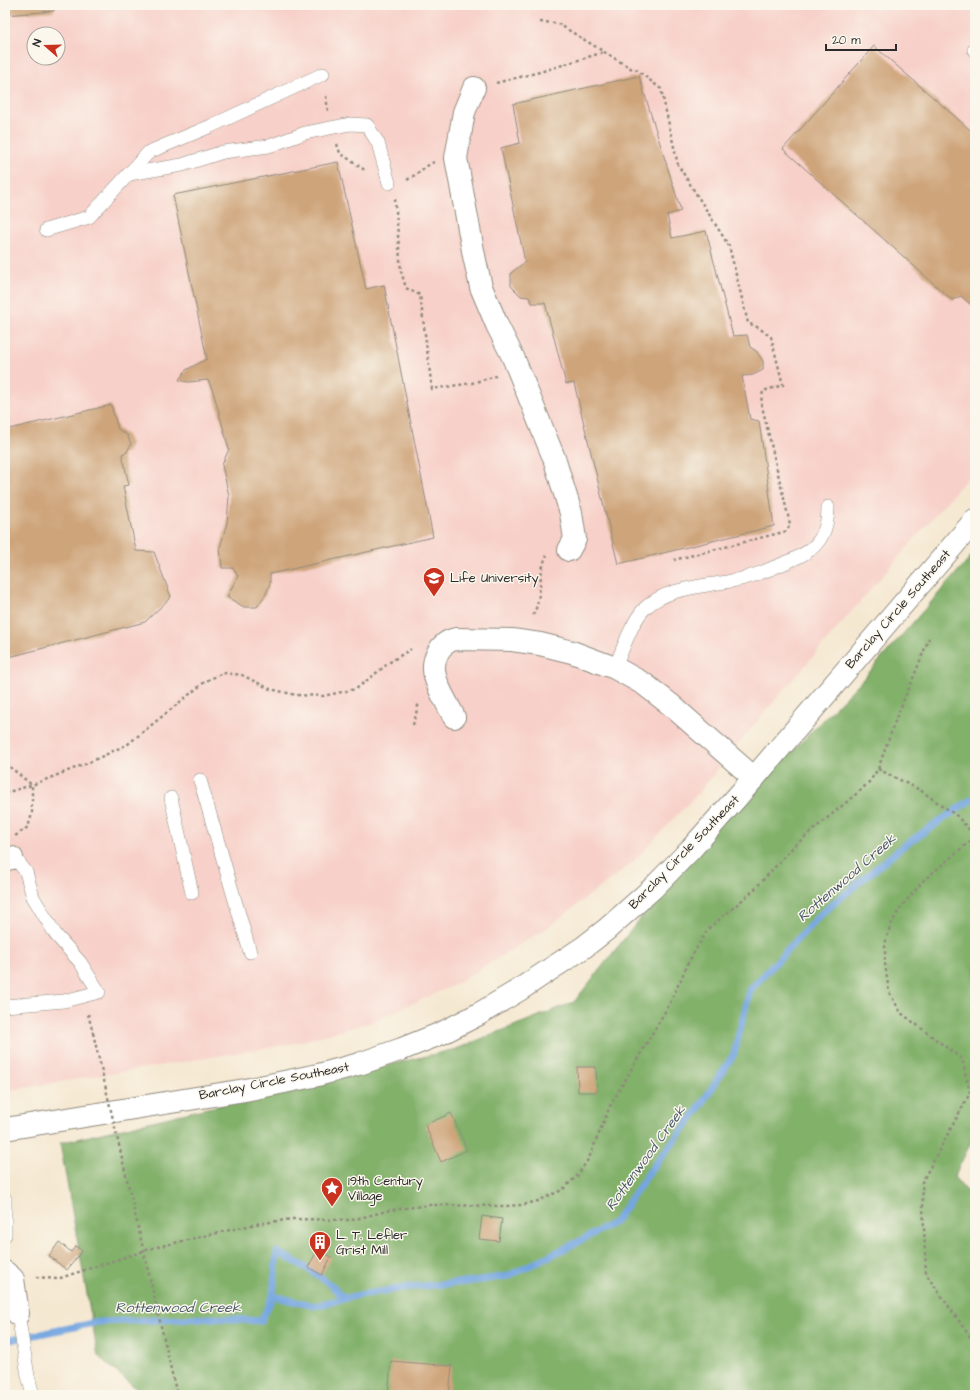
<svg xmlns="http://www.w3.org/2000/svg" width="980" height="1400" viewBox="0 0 980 1400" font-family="'Architects Daughter',sans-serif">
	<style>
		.built { fill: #f7d0c9; fill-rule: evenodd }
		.forest { fill: #82b16a; stroke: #566e4a }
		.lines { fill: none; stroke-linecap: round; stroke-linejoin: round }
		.stream { stroke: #75a6e0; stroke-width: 7 }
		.building { fill: #cea47a }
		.lane-casing { stroke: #908a7e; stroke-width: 14 }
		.street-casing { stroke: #908a7e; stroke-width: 24 }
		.secondary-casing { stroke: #908a7e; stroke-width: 24 }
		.path { stroke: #908a7e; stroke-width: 2.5; stroke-dasharray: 3 3; stroke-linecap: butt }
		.lane { stroke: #fff; stroke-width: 13 }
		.street { stroke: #fff; stroke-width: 22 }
		.secondary { stroke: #fff; stroke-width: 22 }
		.path-bridge { stroke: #908a7e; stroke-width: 2.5; stroke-dasharray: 3 3; stroke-linecap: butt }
		.labels { text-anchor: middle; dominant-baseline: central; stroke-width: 3; stroke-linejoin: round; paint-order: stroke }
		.poi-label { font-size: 13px; fill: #2b2b2b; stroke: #fbf7ec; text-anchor: start }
		.street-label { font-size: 13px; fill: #2b2b2b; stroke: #fbf7ec }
		.water-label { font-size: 14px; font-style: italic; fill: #45566a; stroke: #fbf7ec }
	</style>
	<rect width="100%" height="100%" fill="#fbf7ec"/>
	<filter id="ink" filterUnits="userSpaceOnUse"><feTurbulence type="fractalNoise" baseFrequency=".025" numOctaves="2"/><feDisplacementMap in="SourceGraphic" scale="8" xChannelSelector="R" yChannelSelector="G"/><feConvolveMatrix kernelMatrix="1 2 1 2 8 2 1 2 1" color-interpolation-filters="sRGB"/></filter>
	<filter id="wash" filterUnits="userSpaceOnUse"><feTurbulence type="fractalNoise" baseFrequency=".012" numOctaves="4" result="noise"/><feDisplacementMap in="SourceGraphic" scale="16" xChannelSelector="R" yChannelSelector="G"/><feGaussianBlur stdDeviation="0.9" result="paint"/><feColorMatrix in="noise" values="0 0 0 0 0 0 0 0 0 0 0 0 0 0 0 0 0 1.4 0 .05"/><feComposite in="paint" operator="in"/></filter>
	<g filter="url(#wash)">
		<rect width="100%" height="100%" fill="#f5e8d1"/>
		<!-- built -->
		<path class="built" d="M 5,5 L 975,5 L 975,469 L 752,727 L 702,789 L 633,862 L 547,928 L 454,985 L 369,1023 L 291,1044 L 5,1091 ZM 34,34 L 58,34 L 58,58 L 34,58 Z"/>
		<!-- forest -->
		<polygon class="forest" points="975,552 975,1134 954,1177 975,1201 975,1395 144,1395 98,1356 60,1143 456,1049 574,1002 693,852 866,676"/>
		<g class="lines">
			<!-- stream -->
			<g class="stream">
				<path d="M 273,1296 L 277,1252 C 303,1266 324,1276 344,1298"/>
				<polyline points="5,1341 99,1322 214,1318 261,1321 273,1296 314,1306 359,1295 411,1287 468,1282 508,1276 578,1242 615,1222 653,1167 695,1114 734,1054 750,990 821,914 902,847 975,797"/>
			</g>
		</g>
		<g id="blocks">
			<!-- building -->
			<g class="building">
				<polygon points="5,5 54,5 54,11 5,15"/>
				<polygon points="874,46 975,134 975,308 961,296 952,300 783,149"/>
				<polygon points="639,76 681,211 667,215 672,238 706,231 733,336 747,335 750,347 756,351 763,361 763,370 753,375 742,376 750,419 759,421 774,526 618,564 574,383 566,384 545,303 532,303 529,297 521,296 511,286 511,273 525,262 501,148 520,143 513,104"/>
				<polygon points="338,162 366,289 384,285 433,537 270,574 270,583 266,594 257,607 244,607 227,597 238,576 233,568 222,568 220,548 227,523 229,496 222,465 229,449 213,391 208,380 188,382 179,380 186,370 207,359 173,195"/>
				<polygon points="111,405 118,429 127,435 131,444 127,452 122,454 129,485 123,486 136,551 154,552 171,597 145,622 5,658 5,430"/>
				<polygon points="577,1067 596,1067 597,1092 578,1092"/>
				<polygon points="451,1113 467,1150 441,1162 425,1125"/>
				<polygon points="482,1216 502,1219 499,1241 479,1239"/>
				<polygon points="59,1242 71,1252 76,1246 82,1251 67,1270 49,1256"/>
				<polygon points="318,1250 331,1257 322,1275 308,1267"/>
				<polygon points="391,1361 452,1366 449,1395 388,1395"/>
			</g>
		</g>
	</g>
	<g filter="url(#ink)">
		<use href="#blocks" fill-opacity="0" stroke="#908a7e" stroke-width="1"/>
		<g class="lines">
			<!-- lane casing -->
			<g class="lane-casing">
				<g id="lane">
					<polyline points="974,50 975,51"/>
					<polyline points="129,174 182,165 223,152 269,146 305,133 350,124 367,125 378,143 389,183"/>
					<polyline points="46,230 89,217 149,152 211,126 323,74"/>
					<path d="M 615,668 C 622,651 632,621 645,608 C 668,587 702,587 731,581 C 746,579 761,573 775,567 C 807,554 828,546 828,507"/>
					<polyline points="200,780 250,952"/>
					<polyline points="171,798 192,893"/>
					<polyline points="5,1006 64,1001 99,992 80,962 56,935 33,897 26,872 19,863 12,858"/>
					<polyline points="5,1199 5,1235"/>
					<polyline points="18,1314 28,1376 33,1395"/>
				</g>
			</g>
			<!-- street casing -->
			<g class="street-casing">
				<g id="street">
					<polyline points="474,88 464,112 456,158 474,256 481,287 497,325 513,357 554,458 571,513 575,539 569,550"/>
					<path d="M 454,717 C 448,704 438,690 435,676 C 431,661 439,642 456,639 L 512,640 L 540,644 L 572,652 L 615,668 L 644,684 L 671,705 L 754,778"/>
					<polyline points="5,859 12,858"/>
					<polyline points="5,1272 13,1279 18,1314"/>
				</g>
			</g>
			<!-- secondary casing -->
			<g class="secondary-casing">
				<polyline id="secondary" points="5,1129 245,1090 318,1075 359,1064 402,1049 442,1033 479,1014 519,990 584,947 607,929 653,888 691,849 754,778 975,520"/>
			</g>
			<!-- path -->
			<g class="path">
				<polyline points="540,22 557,23 632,69 637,70 661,89 678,165 729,246 748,323 759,328 771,337 783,385 763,391 761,402 790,524 787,531 674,560"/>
				<polyline points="496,83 540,72 604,52"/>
				<polyline points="326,96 328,111"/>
				<polyline points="337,144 340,153 366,171"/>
				<path d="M 407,180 C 417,174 424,167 434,162"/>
				<polyline points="395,199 401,271 406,288 420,295 432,389 472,383 496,376"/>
				<path d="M 533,615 C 543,597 537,574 547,555"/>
				<polyline points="413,725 419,702"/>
				<polyline points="5,763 32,785 32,814 28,827 15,836"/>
				<polyline points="878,769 920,790 957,816 975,836"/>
				<polyline points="5,793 32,785 88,763 128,744 206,681 223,673 242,675 270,689 296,695 323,696 356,689 390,662 411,649"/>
				<polyline points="975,837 924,880 900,908 890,927 885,944 885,964 889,992 901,1013 962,1059 970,1093 922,1182 926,1274 971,1338 975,1342"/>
				<polyline points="88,1014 93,1033"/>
				<polyline points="36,1277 57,1279 153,1248 256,1224 292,1219 352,1220 391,1210 429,1205 506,1206 522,1205 538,1201 562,1190 577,1176 589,1158 610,1106 670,1003 689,961 708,929 753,891 795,845 861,790 870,781 878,769 897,716 912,681 929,638"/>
			</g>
			<!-- lane -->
			<use href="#lane" class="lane"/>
			<!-- street -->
			<use href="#street" class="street"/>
			<!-- secondary -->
			<use href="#secondary" class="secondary"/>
			<!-- path-bridge -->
			<polyline class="path-bridge" points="93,1033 177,1395"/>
		</g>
	</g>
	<!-- icons -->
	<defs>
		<g id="university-pin" transform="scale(1.15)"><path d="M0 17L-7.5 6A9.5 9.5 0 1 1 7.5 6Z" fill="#c8321e" stroke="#fbf7ec"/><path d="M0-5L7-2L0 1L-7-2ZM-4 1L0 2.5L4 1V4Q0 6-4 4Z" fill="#fff"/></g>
		<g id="sight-pin" transform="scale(1.15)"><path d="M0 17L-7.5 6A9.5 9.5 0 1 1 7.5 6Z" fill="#c8321e" stroke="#fbf7ec"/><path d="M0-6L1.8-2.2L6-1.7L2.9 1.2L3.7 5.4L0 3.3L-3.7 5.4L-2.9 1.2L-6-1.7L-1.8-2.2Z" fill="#fff"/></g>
		<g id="building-pin" transform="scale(1.15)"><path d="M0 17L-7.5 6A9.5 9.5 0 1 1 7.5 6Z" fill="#c8321e" stroke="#fbf7ec"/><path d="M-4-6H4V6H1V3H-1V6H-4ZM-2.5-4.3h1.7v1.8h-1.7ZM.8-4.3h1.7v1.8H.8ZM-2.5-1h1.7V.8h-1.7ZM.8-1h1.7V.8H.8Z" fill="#fff"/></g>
	</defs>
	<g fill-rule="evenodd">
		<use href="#university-pin" x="434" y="578"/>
		<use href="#sight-pin" x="332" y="1188"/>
		<use href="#building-pin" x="320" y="1242"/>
	</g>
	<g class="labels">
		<!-- poi labels -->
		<g class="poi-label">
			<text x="450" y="578">Life University</text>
			<text x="348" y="1181">19th Century<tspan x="348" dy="15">Village</tspan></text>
			<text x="336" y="1235">L. T. Lefler<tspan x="336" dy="15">Grist Mill</tspan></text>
		</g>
		<!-- street labels -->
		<g class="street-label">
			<text transform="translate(898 609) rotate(-49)">Barclay Circle Southeast</text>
			<text transform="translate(684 852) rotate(-46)">Barclay Circle Southeast</text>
			<text transform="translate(274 1081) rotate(-11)">Barclay Circle Southeast</text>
		</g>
		<!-- water labels -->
		<g class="water-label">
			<text transform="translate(847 878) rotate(-41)">Rottenwood Creek</text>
			<text transform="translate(646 1158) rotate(-54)">Rottenwood Creek</text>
			<text x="178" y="1308">Rottenwood Creek</text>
		</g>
	</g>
	<!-- margin -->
	<rect width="980" height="1400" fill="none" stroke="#fbf7ec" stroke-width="20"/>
	<!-- north arrow -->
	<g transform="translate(46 46) rotate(290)"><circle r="19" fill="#fbf7ec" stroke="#a8a59f"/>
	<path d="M0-3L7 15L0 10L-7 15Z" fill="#c8321e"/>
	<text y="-6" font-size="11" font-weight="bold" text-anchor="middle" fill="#2b2b2b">N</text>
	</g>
	<!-- scale -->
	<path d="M826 44v6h70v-6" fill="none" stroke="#2b2b2b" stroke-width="2"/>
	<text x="832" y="44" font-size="12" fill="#2b2b2b" stroke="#fbf7ec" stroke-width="3" paint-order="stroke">20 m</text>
</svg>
